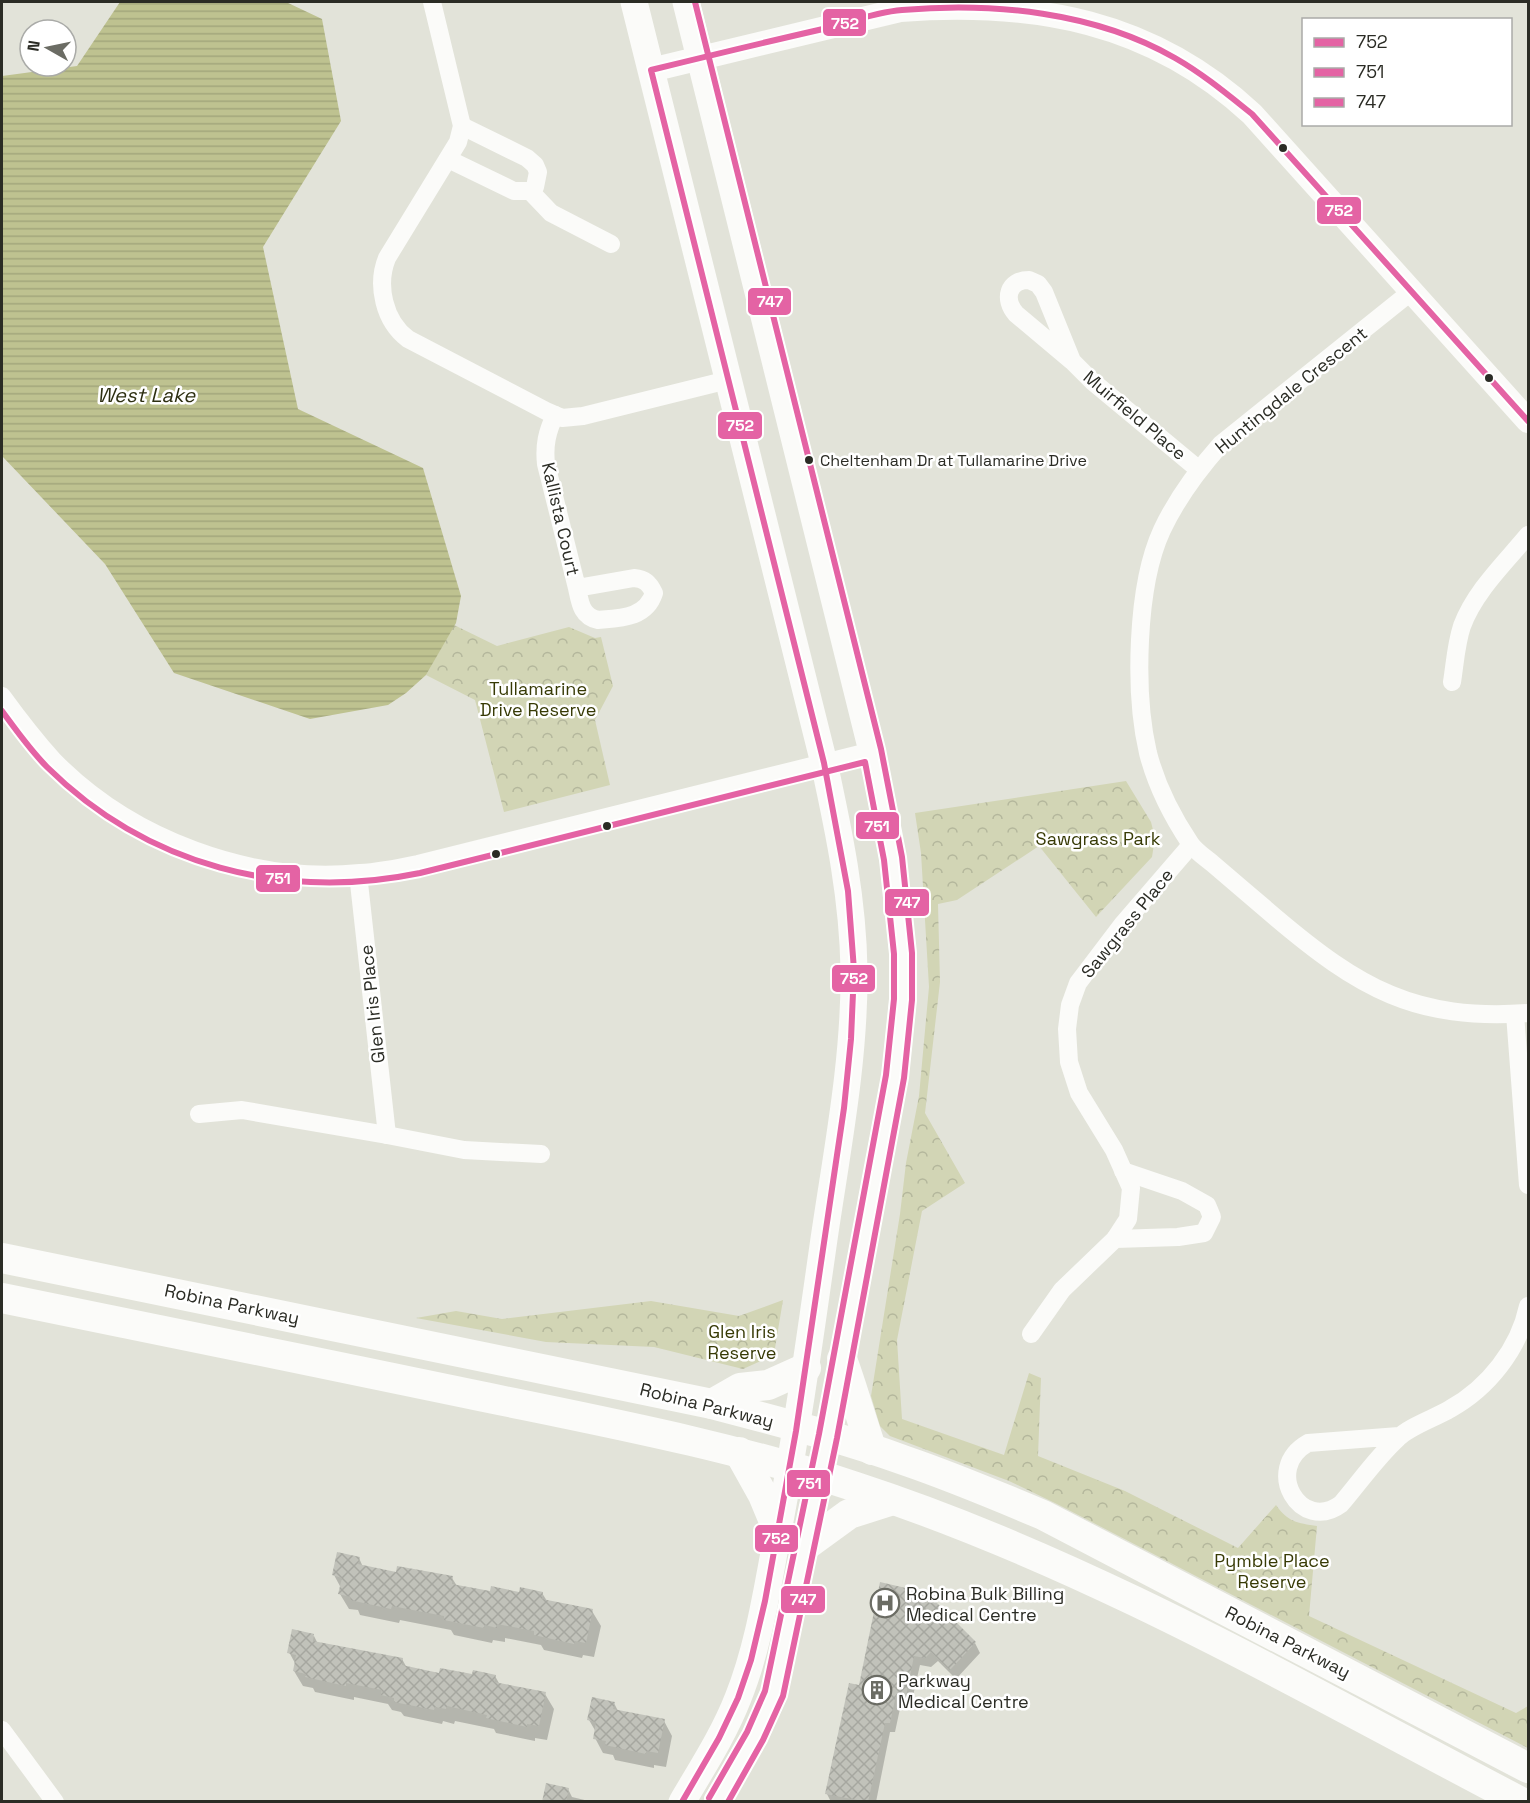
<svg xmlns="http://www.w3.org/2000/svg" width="1530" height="1803" viewBox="0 0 1530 1803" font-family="'Space Grotesk',sans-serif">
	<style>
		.forest { fill: url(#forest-crowns) }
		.water { fill: url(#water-rules) }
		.shadow { fill: #0003 }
		.building { fill: url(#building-cross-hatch) }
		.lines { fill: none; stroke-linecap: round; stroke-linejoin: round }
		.minor { stroke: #fbfbf9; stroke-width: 18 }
		.tertiary { stroke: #fbfbf9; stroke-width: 24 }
		.secondary { stroke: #fbfbf9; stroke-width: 27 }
		.primary { stroke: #fbfbf9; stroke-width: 30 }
		.bus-1-casing { stroke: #fff; stroke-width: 10 }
		.bus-2-casing { stroke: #fff; stroke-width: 10 }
		.bus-3-casing { stroke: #fff; stroke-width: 10 }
		.bus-1 { stroke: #e463a4; stroke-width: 6 }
		.bus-2 { stroke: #e463a4; stroke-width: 6 }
		.bus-3 { stroke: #e463a4; stroke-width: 6 }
		.bus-dot { fill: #2b2c25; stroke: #fff; stroke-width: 2 }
		.labels { text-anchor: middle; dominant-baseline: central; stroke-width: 5; stroke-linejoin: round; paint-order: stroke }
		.bus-label { font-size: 16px; fill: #2b2c25; stroke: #fff; text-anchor: start }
		.street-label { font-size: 18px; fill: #2b2c25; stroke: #fff }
		.park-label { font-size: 18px; fill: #373a05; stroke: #fff }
		.poi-label { font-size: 18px; fill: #2b2c25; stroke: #fff; text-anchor: start }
		.water-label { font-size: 20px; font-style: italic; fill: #2d2f11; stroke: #fff }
		.line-badge { stroke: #fff; stroke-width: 2 }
		.badge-label { font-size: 16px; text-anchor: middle; font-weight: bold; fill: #fff }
	</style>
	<defs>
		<pattern id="forest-crowns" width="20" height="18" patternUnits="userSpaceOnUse" patternTransform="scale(1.5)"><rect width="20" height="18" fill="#d2d5b5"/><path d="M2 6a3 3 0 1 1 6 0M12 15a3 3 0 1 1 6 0" fill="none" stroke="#b4b79c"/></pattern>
		<pattern id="water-rules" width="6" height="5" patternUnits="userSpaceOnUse" patternTransform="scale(1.5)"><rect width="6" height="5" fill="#bec290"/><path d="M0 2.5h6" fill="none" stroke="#a3a77c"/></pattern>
		<pattern id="building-cross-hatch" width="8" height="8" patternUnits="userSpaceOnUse" patternTransform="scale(1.5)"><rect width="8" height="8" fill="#c1c2ba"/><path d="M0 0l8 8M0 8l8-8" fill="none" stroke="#a6a7a0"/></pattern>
	</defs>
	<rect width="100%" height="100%" fill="#e2e3d9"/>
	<!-- forest -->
	<g class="forest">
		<polygon points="454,625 497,646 569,627 595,638 601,637 613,686 595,720 610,785 504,812 475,700 426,675"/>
		<path d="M 1126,781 L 1151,822 L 1155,838 L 1152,857 L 1096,917 L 1039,846 L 957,900 L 938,904 L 940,982 L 925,1113 L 965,1183 L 922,1211 L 897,1340 L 902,1419 L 1004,1455 L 1029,1373 L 1041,1378 L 1038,1456 L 1125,1491 L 1238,1548 L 1276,1505 C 1288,1522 1297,1523 1317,1526 L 1309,1616 L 1516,1713 L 1528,1706 L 1528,1748 L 1057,1504 L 1009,1481 L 890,1436 L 880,1426 L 871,1396 L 900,1214 L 906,1163 L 919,1096 L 929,987 L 921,853 L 915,813 Z"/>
		<polygon points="783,1300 775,1348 767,1358 743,1369 654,1347 546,1342 416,1318 456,1311 502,1319 651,1301 739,1316"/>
	</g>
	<!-- water -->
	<polygon class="water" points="120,2 286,2 322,19 341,121 263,247 298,409 423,468 461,596 456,623 426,675 406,693 388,705 310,719 174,673 105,564 2,456 2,76 77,66"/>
	<!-- shadow -->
	<g class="shadow">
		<polygon points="359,1558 363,1567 397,1574 452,1578 457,1586 491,1593 542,1593 547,1601 592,1611 601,1626 594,1657 583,1655 582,1658 544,1650 541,1645 505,1638 505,1642 493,1640 492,1643 454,1635 451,1630 400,1620 399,1623 360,1615 358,1610 349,1609 340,1594 341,1588 334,1575"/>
		<polygon points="881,1584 975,1643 980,1653 956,1679 938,1661 931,1667 920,1665 911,1705 901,1704 895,1732 890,1732 876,1802 831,1802 827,1794 861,1687"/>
		<polygon points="314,1636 318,1644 402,1659 407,1668 440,1675 495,1676 500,1685 545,1694 554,1709 547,1740 535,1738 535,1741 496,1733 494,1729 455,1721 454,1724 443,1721 442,1724 404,1716 401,1712 392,1710 388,1704 354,1697 354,1700 315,1692 313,1688 303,1686 294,1671 296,1665 289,1652"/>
		<polygon points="614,1703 618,1711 664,1721 672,1736 666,1767 654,1765 654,1768 615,1760 613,1755 603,1753 595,1738 596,1732 589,1720"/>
		<polygon points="568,1789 572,1797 593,1802 544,1802"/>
	</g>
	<!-- building -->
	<g class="building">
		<polygon points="337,1552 360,1557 358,1564 396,1572 397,1566 453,1576 452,1584 490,1591 491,1586 519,1592 520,1587 543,1592 542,1599 593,1609 586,1643 575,1641 574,1644 534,1635 534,1631 497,1624 497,1628 485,1625 484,1628 444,1620 444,1616 392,1606 391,1609 350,1600 351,1597 338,1594 342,1578 332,1575"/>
		<polygon points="880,1582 927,1593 976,1642 950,1670 931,1652 925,1658 914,1656 906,1696 896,1695 890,1723 885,1723 868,1802 825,1794 849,1683 859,1685"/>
		<polygon points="292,1629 314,1634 313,1641 403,1658 402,1665 439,1673 440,1668 472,1674 473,1670 496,1675 494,1682 546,1692 539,1726 527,1724 527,1727 486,1718 487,1715 447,1706 446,1709 435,1707 434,1710 394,1702 394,1698 381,1695 382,1690 346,1683 346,1686 305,1677 306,1674 293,1671 296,1655 287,1653"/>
		<polygon points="592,1697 615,1702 613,1709 665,1719 658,1753 646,1751 646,1754 605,1745 606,1741 593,1739 596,1722 587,1720"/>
		<polygon points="546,1783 569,1788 566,1802 542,1802"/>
	</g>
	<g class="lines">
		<!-- minor -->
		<g class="minor">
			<path d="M 432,2 L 462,126 L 458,142 L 387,258 C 376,285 384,321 408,339 L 546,411 L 562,418 L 583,416 L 728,380"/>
			<polyline points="448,159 514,191 530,191 535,187 538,172 535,165 527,158 462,126"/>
			<polyline points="530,191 551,213 611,244"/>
			<path d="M 1412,291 L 1221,444 C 1198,470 1177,498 1162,530 C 1136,586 1134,693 1148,753 C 1156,784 1172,816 1190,843 C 1195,851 1206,858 1213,864 C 1234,882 1254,899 1275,917 C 1359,988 1415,1021 1528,1013"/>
			<path d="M 1072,361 L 1044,292 L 1038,284 L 1029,280 C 1008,280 1003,299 1016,314 L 1072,361 L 1092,381 L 1198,469"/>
			<path d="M 555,415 C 547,432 544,445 546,464 L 577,588 L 634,578 C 645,579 649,583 654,593 C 646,618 621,618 598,620 C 581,616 580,602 577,588"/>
			<path d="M 1452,682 C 1455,663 1456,644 1462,626 C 1475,591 1505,563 1528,535"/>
			<path d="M 2,696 C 18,718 35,740 53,760 C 130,839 250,884 360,873 C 379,872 399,868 418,864 L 872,751"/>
			<polyline points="358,874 387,1135"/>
			<polyline points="1515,1014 1528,1185"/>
			<polyline points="199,1114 242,1110 387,1135 464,1150 541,1154"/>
			<polyline points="1115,1239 1178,1237 1204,1233 1212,1217 1207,1205 1182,1191 1123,1171"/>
			<polyline points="1031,1334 1062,1290 1115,1239 1128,1219 1131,1188 1114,1150 1079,1093 1069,1062 1067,1029 1070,1005 1078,983 1122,925 1191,845"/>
			<path d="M 1399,1436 L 1308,1443 C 1262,1469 1301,1534 1341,1504 C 1359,1483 1377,1457 1398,1438 C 1410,1426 1435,1418 1450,1409 C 1488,1388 1519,1349 1528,1306"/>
			<polyline points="2,1730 55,1802"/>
		</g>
		<!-- tertiary -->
		<path class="tertiary" d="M 651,70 L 900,10 C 1035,0 1152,21 1252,114 L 1528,421"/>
		<!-- secondary -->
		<g class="secondary">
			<path d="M 634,2 L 824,763 C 839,832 853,899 854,970 C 855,1062 836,1155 823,1246 C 809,1345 795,1444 776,1542 C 766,1595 758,1648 738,1698 C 724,1734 702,1768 682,1802"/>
			<polyline points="686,2 872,751 893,859 903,954 903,999 895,1076 828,1436 774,1694 755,1736 717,1802"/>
		</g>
		<!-- primary -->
		<g class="primary">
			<path d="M 2,1258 L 712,1404 C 777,1421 843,1438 906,1461 C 953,1477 998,1496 1043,1515 L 1528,1768"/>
			<path d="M 2,1298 C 158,1329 314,1362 470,1394 C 600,1421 730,1445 856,1487 C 1089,1563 1305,1689 1521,1802"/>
			<path d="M 842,1359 C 853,1389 861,1419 872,1450"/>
			<polyline points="712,1404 740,1388 768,1385 806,1368"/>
			<polyline points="739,1452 763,1495 778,1531"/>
			<polyline points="805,1546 849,1514 893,1500"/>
		</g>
		<!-- bus-1 casing -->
		<g class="bus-1-casing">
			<path id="bus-1" d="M 682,1802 L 719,1738 L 738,1698 L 751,1660 L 765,1601 L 796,1431 L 844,1108 L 851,1039 L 854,970 L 848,891 L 824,763 L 651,70 C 708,56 766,42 823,29 C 849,22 876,12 902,10 C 993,2 1095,12 1175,58 C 1203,74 1227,94 1252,114 L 1528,421"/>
		</g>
		<!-- bus-2 casing -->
		<g class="bus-2-casing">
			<path id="bus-2" d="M 2,711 C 16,730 30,750 47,767 C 147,866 284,901 420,873 L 865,762 L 884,860 L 894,954 L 894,999 L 886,1075 L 819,1434 L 765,1691 L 747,1732 L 709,1798"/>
		</g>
		<!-- bus-3 casing -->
		<g class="bus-3-casing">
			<polyline id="bus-3" points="695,2 881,749 902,857 912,953 912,1000 904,1078 837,1438 783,1696 763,1740 728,1802"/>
		</g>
		<!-- bus-1 -->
		<use href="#bus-1" class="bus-1"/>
		<!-- bus-2 -->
		<use href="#bus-2" class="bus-2"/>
		<!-- bus-3 -->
		<use href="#bus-3" class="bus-3"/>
	</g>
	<!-- icons -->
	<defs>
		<g id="hospital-ring" transform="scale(1.5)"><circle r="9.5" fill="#fff" stroke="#6b6c64" stroke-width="1.5"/><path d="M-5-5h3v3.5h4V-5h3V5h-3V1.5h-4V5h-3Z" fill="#6b6c64"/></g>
		<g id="building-ring" transform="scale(1.5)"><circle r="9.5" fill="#fff" stroke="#6b6c64" stroke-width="1.5"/><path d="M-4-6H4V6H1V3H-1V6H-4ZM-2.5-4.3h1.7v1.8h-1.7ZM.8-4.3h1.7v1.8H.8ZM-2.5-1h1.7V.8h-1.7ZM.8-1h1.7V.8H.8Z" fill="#6b6c64"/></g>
	</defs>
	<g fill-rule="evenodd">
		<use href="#hospital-ring" x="885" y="1603"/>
		<use href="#building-ring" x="877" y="1690"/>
	</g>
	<!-- markers -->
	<g class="bus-dot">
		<circle cx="1283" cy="148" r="5"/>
		<circle cx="1489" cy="378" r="5"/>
		<circle cx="809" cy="460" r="5"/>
		<circle cx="607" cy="826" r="5"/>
		<circle cx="496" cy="854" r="5"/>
	</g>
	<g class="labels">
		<!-- bus labels -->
		<g class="bus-label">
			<text x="820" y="460">Cheltenham Dr at Tullamarine Drive</text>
		</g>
		<!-- street labels -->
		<g class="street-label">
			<text transform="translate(1291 390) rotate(-39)">Huntingdale Crescent</text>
			<text transform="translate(1135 415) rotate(40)">Muirfield Place</text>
			<text transform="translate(561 519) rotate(77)">Kallista Court</text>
			<text transform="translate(1127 923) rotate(-51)">Sawgrass Place</text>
			<text transform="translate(372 1004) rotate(-96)">Glen Iris Place</text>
			<text transform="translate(232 1304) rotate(12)">Robina Parkway</text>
			<text transform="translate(707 1405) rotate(14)">Robina Parkway</text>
			<text transform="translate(1288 1642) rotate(27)">Robina Parkway</text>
		</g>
		<!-- park labels -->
		<g class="park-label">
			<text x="538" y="688">Tullamarine<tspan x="538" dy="21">Drive Reserve</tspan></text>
			<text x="1098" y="838">Sawgrass Park</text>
			<text x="742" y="1331">Glen Iris<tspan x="742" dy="21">Reserve</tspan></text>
			<text x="1272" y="1560">Pymble Place<tspan x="1272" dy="21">Reserve</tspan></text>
		</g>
		<!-- poi labels -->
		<g class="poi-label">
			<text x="906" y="1593">Robina Bulk Billing<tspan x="906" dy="21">Medical Centre</tspan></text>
			<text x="898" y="1680">Parkway<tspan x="898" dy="21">Medical Centre</tspan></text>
		</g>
		<!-- water labels -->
		<g class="water-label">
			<text x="146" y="395">West Lake</text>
		</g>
	</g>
	<g class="line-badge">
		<rect x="822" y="8" width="45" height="29" rx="6" fill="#e463a4"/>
		<rect x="1316" y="196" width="46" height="29" rx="6" fill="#e463a4"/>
		<rect x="747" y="287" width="45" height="29" rx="6" fill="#e463a4"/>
		<rect x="717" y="411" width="46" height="29" rx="6" fill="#e463a4"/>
		<rect x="855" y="811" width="45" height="29" rx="6" fill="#e463a4"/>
		<rect x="255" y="864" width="46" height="29" rx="6" fill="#e463a4"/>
		<rect x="884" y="888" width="46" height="29" rx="6" fill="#e463a4"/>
		<rect x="831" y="964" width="45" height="29" rx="6" fill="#e463a4"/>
		<rect x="786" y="1469" width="45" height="29" rx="6" fill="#e463a4"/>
		<rect x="754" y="1524" width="45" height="29" rx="6" fill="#e463a4"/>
		<rect x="780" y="1585" width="46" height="29" rx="6" fill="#e463a4"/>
	</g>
	<g class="badge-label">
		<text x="845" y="29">752</text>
		<text x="1339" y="216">752</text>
		<text x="770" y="307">747</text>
		<text x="740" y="431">752</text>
		<text x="877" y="832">751</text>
		<text x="278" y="884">751</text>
		<text x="907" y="908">747</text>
		<text x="854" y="984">752</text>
		<text x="809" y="1489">751</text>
		<text x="776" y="1544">752</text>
		<text x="803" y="1605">747</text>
	</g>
	<!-- border -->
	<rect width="1530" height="1803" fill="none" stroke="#2b2c25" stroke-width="6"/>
	<!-- legend -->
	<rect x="1302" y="18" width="210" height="108" fill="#ffffff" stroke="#aaaba8" stroke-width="1.5"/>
	<rect x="1314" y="38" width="30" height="9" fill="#e463a4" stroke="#aaaba8" stroke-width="1.5"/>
	<text x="1356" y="48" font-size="18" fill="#2b2c25">752</text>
	<rect x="1314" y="68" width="30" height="9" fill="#e463a4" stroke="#aaaba8" stroke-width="1.5"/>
	<text x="1356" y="78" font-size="18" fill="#2b2c25">751</text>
	<rect x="1314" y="98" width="30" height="9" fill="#e463a4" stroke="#aaaba8" stroke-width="1.5"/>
	<text x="1356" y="108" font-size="18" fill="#2b2c25">747</text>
	<!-- north arrow -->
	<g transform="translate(48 48) rotate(279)"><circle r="28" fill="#ffffff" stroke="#aaaba8" stroke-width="1.5"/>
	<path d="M0-4.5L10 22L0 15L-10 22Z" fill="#6b6c64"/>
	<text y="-9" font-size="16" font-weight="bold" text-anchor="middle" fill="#2b2c25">N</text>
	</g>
</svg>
